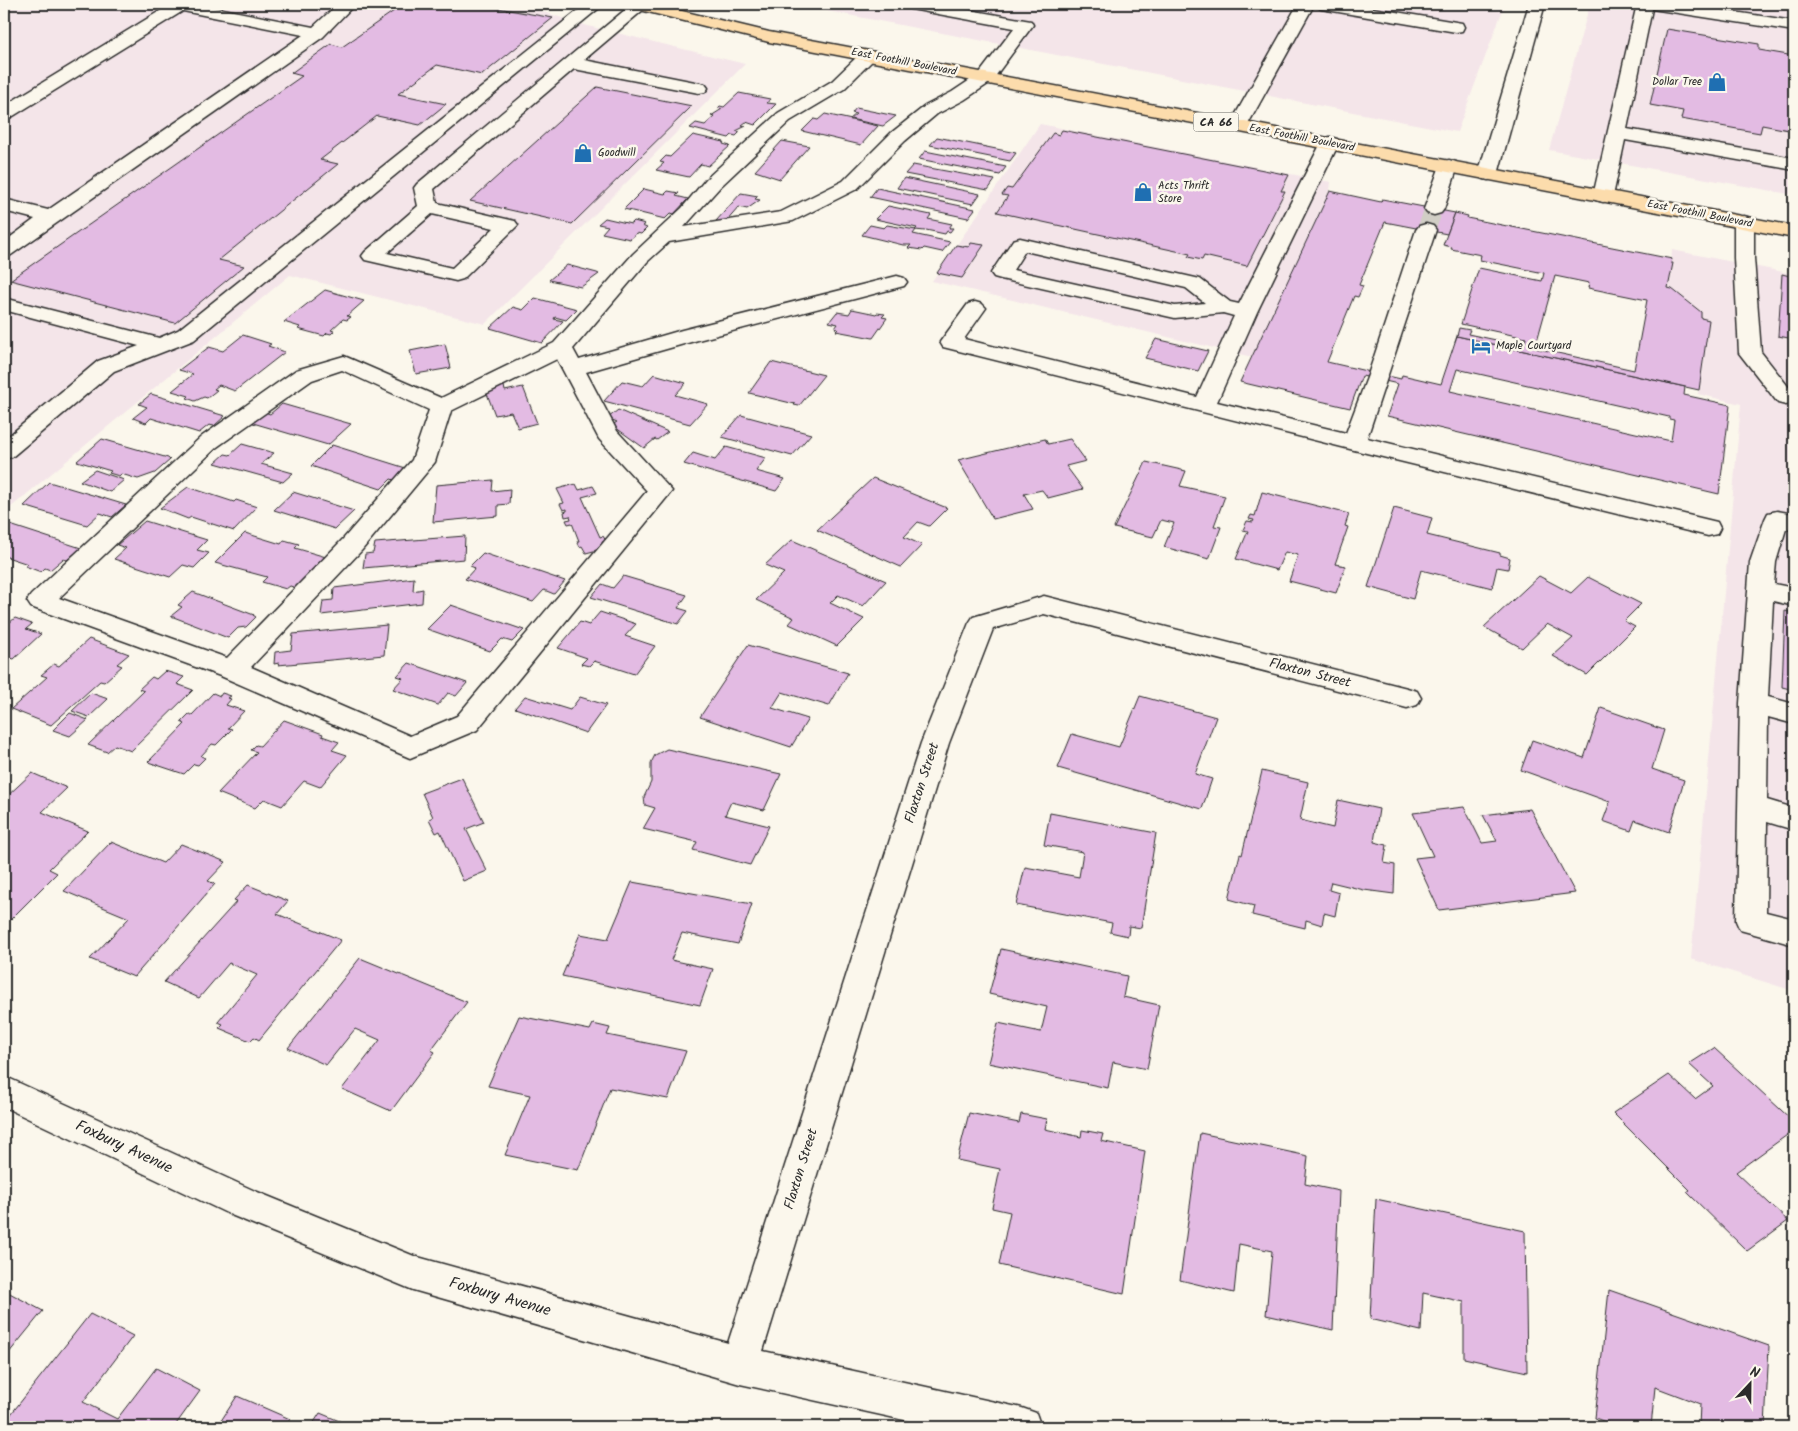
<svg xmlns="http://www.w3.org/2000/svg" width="1798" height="1431" viewBox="0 0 1798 1431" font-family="Kalam,sans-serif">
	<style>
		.built { fill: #f4e5e9 }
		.building { fill: #e3bbe3; stroke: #2b2b2b; fill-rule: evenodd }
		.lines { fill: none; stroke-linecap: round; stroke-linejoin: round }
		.minor-tunnel { stroke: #d1cec5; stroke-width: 18; stroke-dasharray: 18 9; stroke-linecap: butt }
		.minor-casing { stroke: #2b2b2b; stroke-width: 3 }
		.major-casing { stroke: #2b2b2b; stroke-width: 3 }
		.minor { fill: #fbf7ec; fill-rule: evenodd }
		.major { fill: #fcdcac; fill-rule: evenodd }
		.labels { text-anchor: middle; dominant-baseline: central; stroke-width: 5; stroke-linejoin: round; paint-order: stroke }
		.far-street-label { font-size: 11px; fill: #2b2b2b; stroke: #fbf7ec }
		.far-poi-label { font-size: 11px; fill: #2b2b2b; stroke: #fbf7ec; text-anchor: start }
		.shield { fill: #fbf7ec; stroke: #696865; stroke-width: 1 }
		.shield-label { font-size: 12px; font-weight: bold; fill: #2b2b2b }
		.street-label { font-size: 14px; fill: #2b2b2b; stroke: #fbf7ec }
		.near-street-label { font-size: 16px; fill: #2b2b2b; stroke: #fbf7ec }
	</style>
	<rect width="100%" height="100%" fill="#fbf7ec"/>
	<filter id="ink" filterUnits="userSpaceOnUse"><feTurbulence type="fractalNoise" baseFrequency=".02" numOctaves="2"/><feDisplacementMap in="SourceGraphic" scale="10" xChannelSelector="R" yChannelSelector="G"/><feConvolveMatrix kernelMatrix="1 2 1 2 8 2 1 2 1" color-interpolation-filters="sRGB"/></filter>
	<g filter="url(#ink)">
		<!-- built -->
		<g class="built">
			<polygon points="4,4 518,4 588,26 745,64 485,324 290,275 4,513"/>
			<polygon points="791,4 1505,4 1457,132"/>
			<polygon points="1590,4 1781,4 1794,6 1794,195 1549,150"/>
			<polygon points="1040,124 1331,182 1330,191 1252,357 932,281"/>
			<polygon points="1672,250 1794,274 1794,991 1691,959 1741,404 1698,394 1709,320 1701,318 1701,312 1672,289 1668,288 1673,263 1671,263"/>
		</g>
		<!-- building -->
		<g class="building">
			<polygon points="404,4 476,4 553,18 482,75 437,65 398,94 446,104 420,125 377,116 320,160 338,164 219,260 244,266 175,323 10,280 302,76 291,73 331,44 342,47"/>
			<polygon points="1667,29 1759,44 1759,50 1794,56 1794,131 1762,125 1760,133 1681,119 1683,111 1650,105"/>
			<polygon points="597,87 692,106 572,224 470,201"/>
			<polygon points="739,93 770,99 767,103 776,104 755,125 746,122 742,125 746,126 736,131 740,132 736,136 732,135 729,138 690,128 696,123 705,125 714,117 711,116 722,109 718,108 720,106 724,107"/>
			<polygon points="856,108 896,116 883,126 850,119 856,114 852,113"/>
			<polygon points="825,114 878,126 861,145 802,131 814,119 818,120"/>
			<polygon points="1062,130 1289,175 1281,191 1285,191 1247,266 1204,256 1202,260 1188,257 1190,254 997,212 1008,196 1002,195 1007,188 1012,189 1053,133 1059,135"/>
			<polygon points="693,135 724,142 723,144 730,146 708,166 701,164 689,177 656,170 664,163 660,162 666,156 670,157"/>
			<polygon points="937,137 1016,153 1010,161 930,145"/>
			<polygon points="782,141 809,146 780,179 755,171"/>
			<polygon points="925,151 1006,167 1000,175 919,159"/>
			<polygon points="913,165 995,180 988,190 905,174"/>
			<polygon points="904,178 980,194 973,204 897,188"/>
			<polygon points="877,188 975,209 968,218 870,197"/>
			<polygon points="644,189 665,194 668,191 679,193 676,196 688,199 674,214 671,213 665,219 624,209"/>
			<path d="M 1330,191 L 1381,202 L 1382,199 L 1455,213 L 1447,234 L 1385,222 L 1359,285 L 1363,286 L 1358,297 L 1354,296 L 1327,362 L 1401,379 L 1402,375 L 1441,384 L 1457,336 L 1685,387 L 1684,395 L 1730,405 L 1719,494 L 1387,416 L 1398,384 L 1376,379 L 1362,376 L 1350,408 L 1240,382 ZM 1457,369 L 1669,417 L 1669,419 L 1674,420 L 1671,441 L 1450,391 Z"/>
			<polygon points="741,193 758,196 755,199 760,200 747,209 739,207 725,223 716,221"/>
			<polygon points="888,206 931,215 928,219 952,224 949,228 953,228 950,232 947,231 945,234 926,230 925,231 915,230 917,228 875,219"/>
			<path d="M 1455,213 L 1468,216 L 1467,218 L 1672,259 L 1671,263 L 1673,263 L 1668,288 L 1672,289 L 1701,312 L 1701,318 L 1709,320 L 1699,390 L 1457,336 L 1459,328 L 1470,330 L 1468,334 L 1524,346 L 1526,338 L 1461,324 L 1479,268 L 1542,281 L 1544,273 L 1480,260 L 1481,255 L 1451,249 L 1452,247 L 1443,245 ZM 1555,276 L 1589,283 L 1588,288 L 1647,300 L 1634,370 L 1535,348 Z"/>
			<polygon points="605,218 631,224 634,221 645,224 642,226 647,228 641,234 637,233 630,239 602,233 608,226 598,224"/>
			<polygon points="870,225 884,228 887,225 916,230 913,234 950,242 942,252 924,248 922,250 908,248 911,245 903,245 862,235"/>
			<polygon points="971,243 984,245 962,278 937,273 956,245 969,247"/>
			<polygon points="567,265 597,273 599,274 581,287 549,280"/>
			<polygon points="1782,274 1794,277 1794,339 1778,336"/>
			<polygon points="325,290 364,301 347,316 351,317 347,320 343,319 331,330 334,331 331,334 327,333 324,336 298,329 300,327 284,322"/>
			<polygon points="535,298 577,309 566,320 555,317 554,319 563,321 542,343 490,328 513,307 523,310"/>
			<polygon points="852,309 876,314 877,313 885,314 882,317 887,318 873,338 836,331 838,329 835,328 838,324 829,322 837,312 849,314"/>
			<polygon points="243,335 271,344 268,346 285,352 235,391 219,385 214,389 217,390 207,398 204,397 195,401 187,398 189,396 172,391 193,374 179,370 209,347 223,351"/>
			<polygon points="1156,339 1208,351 1198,371 1145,358"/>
			<polygon points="445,344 451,368 416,374 410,351"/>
			<polygon points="771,362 824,375 799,406 794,405 795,404 749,393"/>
			<polygon points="654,374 686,383 675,395 708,404 690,424 604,401 622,381 643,386"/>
			<polygon points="504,386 505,391 523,387 537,423 518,428 511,412 495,415 486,391"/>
			<polygon points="151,394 225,416 214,426 209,425 199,433 151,418 146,423 133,418 147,407 139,404"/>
			<polygon points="282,404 351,424 328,445 253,423 265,412 270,414"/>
			<polygon points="618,410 668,432 657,440 655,439 644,448 612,425 617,422 608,418"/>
			<polygon points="741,415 811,434 792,456 722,437"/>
			<polygon points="102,439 168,458 170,460 155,473 138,479 121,474 119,476 109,473 111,471 77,461"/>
			<polygon points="1045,439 1048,444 1070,439 1086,461 1066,466 1083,489 1048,498 1042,490 1024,494 1033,509 993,519 958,460"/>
			<polygon points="242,444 274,453 261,464 293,473 283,482 215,463 225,454 230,455"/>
			<polygon points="332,445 409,469 397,481 391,479 381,489 311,466"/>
			<polygon points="726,447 766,458 756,471 785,479 776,491 684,464 693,453 715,460"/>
			<polygon points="1146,462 1186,471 1180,486 1225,496 1214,526 1221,527 1209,559 1164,547 1174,523 1161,520 1153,537 1114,528"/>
			<polygon points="95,470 124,480 110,492 80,481"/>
			<polygon points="873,478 947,508 929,526 918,522 904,537 922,545 901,567 817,530"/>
			<polygon points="493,480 492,491 510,489 509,504 498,505 498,516 433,522 436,485"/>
			<polygon points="49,482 126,505 112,517 100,513 87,525 24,506"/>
			<polygon points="576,484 579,490 593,486 597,493 582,497 600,537 603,536 606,541 602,542 605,548 586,553 582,546 580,547 577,541 579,541 572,523 568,524 566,520 571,519 570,516 565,517 564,512 567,511 567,509 563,510 560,504 564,503 557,489"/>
			<polygon points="188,487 234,502 236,500 257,507 234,531 191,517 188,519 160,508"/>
			<polygon points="293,492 354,511 335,529 274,510"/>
			<polygon points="1262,492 1349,514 1345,526 1348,527 1335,564 1346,566 1336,593 1289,581 1298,555 1285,552 1277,570 1236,559 1248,531 1243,530 1247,521 1253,522 1254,520 1249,519 1251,515 1255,516"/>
			<polygon points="1394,508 1432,518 1427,535 1500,553 1500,555 1510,558 1508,569 1497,567 1492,588 1421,570 1413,599 1368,587"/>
			<polygon points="145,521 207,540 197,550 209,553 194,568 183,565 170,577 114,559 126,548 117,545"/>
			<polygon points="4,523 81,548 67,560 63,559 50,570 45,568 41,572 25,566 28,564 4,556"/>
			<polygon points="245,533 281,544 284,540 299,544 295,548 326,557 296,588 290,586 286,589 262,582 267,577 215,563"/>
			<polygon points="465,536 464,559 363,568 365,554 373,553 375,543"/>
			<polygon points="792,540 886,581 863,606 838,595 830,603 864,619 837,646 789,624 794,618 756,600 784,573 765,565"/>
			<polygon points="483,553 565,581 554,594 544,590 533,602 465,579 475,568 470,566"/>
			<polygon points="623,576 687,595 678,608 688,611 678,624 591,597 602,584 613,588"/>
			<polygon points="1539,576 1571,593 1588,577 1641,604 1624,621 1635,627 1587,675 1553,656 1573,638 1547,624 1522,648 1484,627"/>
			<polygon points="414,578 413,591 423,589 422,603 321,615 323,601 333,600 334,588"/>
			<polygon points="193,592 254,615 253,615 256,617 246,627 238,628 228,638 171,616 182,607 178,605"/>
			<polygon points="451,605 524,630 512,642 502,639 490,651 427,629"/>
			<polygon points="1785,611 1794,613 1794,690 1782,687"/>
			<polygon points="600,612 636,624 625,636 655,646 634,674 594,661 589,666 581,664 587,658 558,648 580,622 589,625"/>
			<polygon points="15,618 32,624 26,629 41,634 14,659 11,658 4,664 4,623 9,623"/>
			<polygon points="387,625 384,655 278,665 279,663 274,664 275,652 291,650 293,634"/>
			<polygon points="89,639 129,654 117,664 122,666 104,682 100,681 51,725 11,709 47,677 41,675 54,664 59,666"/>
			<polygon points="748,645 848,673 829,706 782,692 772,708 808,719 791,747 700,717"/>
			<polygon points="409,663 467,683 456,696 448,693 438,705 393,689 403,678 397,676"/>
			<polygon points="165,671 184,677 177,684 193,690 131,751 115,745 107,752 88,745 144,691 139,689 152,677 156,679"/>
			<polygon points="91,693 108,699 89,717 72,711"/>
			<polygon points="213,693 220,696 222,693 231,696 228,698 231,699 226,705 244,711 228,728 232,729 216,745 212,744 201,756 205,758 198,765 194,764 184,774 148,762 185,724 181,722 189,714 192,715"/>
			<polygon points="525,696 570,710 580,697 606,705 586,733 515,708"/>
			<polygon points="1140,696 1216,717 1195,774 1212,779 1202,809 1058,768 1072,734 1119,747"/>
			<polygon points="1601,708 1664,730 1652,769 1684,780 1669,832 1635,820 1631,831 1603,821 1610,802 1521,770 1532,740 1584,758"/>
			<polygon points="70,713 88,720 70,736 53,730"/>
			<polygon points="284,720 323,734 322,736 339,742 332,750 347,755 320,787 304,781 282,806 264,799 255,808 218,793 257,752 251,750 256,745 260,746"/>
			<polygon points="667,749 781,774 764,810 731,802 725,815 769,826 750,865 693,850 697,842 643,829 655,808 645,805 644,797 651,782 651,763 655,755"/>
			<polygon points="1262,771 1308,782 1300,820 1333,828 1338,800 1379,809 1374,842 1387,845 1384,863 1395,865 1394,894 1364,890 1331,882 1329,890 1339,893 1335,916 1324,913 1322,925 1306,920 1305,928 1252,915 1254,906 1229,899 1240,854 1242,855"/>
			<polygon points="32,773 67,788 42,812 88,831 49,869 57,873 6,924 4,924 4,799"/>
			<polygon points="462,778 484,822 466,829 487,871 463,881 440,831 436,833 429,819 433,817 422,793"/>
			<polygon points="1464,807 1482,843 1497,841 1483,815 1530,809 1575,893 1439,910 1415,858 1433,856 1413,813"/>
			<polygon points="1050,813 1156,833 1141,928 1129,926 1128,936 1110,932 1112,923 1016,905 1025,867 1079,877 1083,852 1044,845"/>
			<polygon points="111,842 163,863 181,844 226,862 208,881 215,884 134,977 90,959 129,918 64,891"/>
			<polygon points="632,882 752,904 738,944 682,933 671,960 713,969 700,1005 562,976 580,934 608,939"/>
			<polygon points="248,885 288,901 277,914 341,940 259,1040 254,1037 250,1041 219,1028 223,1024 218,1022 257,975 229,963 199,998 164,982 237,901 234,900"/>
			<polygon points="1001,949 1127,976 1123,997 1159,1005 1147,1069 1113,1062 1108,1088 988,1063 998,1023 1041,1032 1047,1007 989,994"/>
			<polygon points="360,958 467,1002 431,1050 435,1052 391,1111 342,1089 380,1040 355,1029 326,1065 288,1048"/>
			<polygon points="519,1016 590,1030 593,1024 610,1028 607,1035 686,1051 668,1099 610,1088 578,1170 505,1155 530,1095 488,1086"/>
			<polygon points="1714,1048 1794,1122 1794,1130 1736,1172 1788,1221 1747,1251 1687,1192 1690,1190 1613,1113 1669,1075 1695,1099 1713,1086 1689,1064"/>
			<polygon points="969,1113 1019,1123 1021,1114 1047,1119 1045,1129 1081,1137 1082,1130 1103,1134 1101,1141 1145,1151 1124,1294 999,1265 1010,1212 992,1208 1000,1169 957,1160"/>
			<polygon points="1200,1133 1308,1156 1305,1184 1339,1191 1333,1330 1266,1315 1272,1251 1239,1244 1234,1293 1180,1280"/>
			<polygon points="1376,1199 1525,1231 1527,1372 1464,1358 1464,1302 1423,1293 1421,1331 1370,1319"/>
			<polygon points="4,1290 43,1311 4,1359"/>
			<polygon points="1609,1290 1769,1346 1765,1427 1699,1427 1700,1404 1655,1387 1651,1427 1619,1427 1595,1418"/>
			<polygon points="90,1314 133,1336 83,1402 117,1419 156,1368 200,1391 174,1427 4,1427 4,1423"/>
			<polygon points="237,1396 290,1419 285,1427 217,1427"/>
			<polygon points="320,1413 354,1427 311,1427"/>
		</g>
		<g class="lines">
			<!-- minor-tunnel -->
			<polyline class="minor-tunnel" points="1426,230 1434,209"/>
			<!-- minor casing -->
			<g class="minor-casing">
				<g id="minor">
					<polygon points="167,4 198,4 313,27 338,4 355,4 323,37 11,255 4,257 4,242 35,219 4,211 4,199 48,210 303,35 183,11 10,118 4,119 4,106 168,6"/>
					<polygon points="586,4 604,4 194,340 114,371 12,457 4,459 4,440 98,361 139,346 4,310 4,298 159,338 178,330"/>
					<path d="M 632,4 L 650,4 L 584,60 L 705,84 L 708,88 L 705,92 L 699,93 L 574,69 L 434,189 L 437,203 L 515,221 L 518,225 L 463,279 L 456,281 L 365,260 L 362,256 L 365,252 L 418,206 L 414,188 L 417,184 ZM 432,214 L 494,228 L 452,268 L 387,253 Z"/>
					<path d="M 903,4 L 936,4 L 1025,20 L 1031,21 L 1033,25 L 991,82 L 964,100 L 937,114 L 905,141 L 857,189 L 793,221 L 669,242 L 647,262 L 573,349 L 579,360 L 682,330 L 897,276 L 904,278 L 907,282 L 904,286 L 698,340 L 586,372 L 617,431 L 672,491 L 477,730 L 410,758 L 223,677 L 31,607 L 27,601 L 31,595 L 201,437 L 296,370 L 344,356 L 441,398 L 554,343 L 633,254 L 682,208 L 706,179 L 778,113 L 832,81 L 862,52 L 868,51 L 874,52 L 877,56 L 844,89 L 790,121 L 720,187 L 684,227 L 781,212 L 843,181 L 891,133 L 925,106 L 952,92 L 979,74 L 1014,28 L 911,9 L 905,7 ZM 557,359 L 599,439 L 647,491 L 457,716 L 410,736 L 251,667 L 362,550 L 431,467 L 435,462 L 451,411 ZM 342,370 L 429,410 L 412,460 L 344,538 L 227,658 L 59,598 L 217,447 L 312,380 Z"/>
					<polygon points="1298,4 1348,4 1462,23 1464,27 1462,31 1456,32 1321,9 1314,5 1247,126 1244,130 1238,131 1232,130 1229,126"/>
					<polygon points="1529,4 1545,4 1498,174 1495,178 1488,180 1481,178 1478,174"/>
					<polygon points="1637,4 1681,4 1794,21 1794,31 1652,9 1627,129 1794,158 1794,170 1625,140 1613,196 1610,200 1603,202 1596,200 1593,196"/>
					<path d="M 1330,137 L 1337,139 L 1339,143 L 1257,312 L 1217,402 L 1346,433 L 1368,375 L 1416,230 L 1419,226 L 1426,224 L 1433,226 L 1436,230 L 1367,438 L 1717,522 L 1720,528 L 1717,534 L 1708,536 L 1354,450 L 943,347 L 940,342 L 968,304 L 975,302 L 982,304 L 986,308 L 964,339 L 1197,397 L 1234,316 L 1223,313 L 1175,318 L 1001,279 L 994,277 L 991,273 L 1013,240 L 1020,238 L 1200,279 L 1230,302 L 1239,304 L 1321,143 L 1323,139 ZM 1025,251 L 1186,288 L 1205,303 L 1175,306 L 1013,270 Z"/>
					<polygon points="1449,160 1456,162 1458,166 1444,209 1441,213 1434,215 1427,213 1424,209 1440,166 1442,162"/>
					<polygon points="1744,216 1751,218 1754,222 1754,258 1761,352 1794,394 1794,403 1786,405 1778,403 1739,353 1734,258 1734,222 1737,218"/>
					<polygon points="1777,511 1794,514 1794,530 1786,529 1776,562 1774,584 1794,588 1794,606 1773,601 1768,697 1794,704 1794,724 1768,717 1767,800 1794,808 1794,830 1767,822 1766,912 1794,919 1794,945 1740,930 1736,921 1740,703 1750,562 1765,519 1768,513"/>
					<polygon points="1044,596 1407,688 1417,691 1421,698 1417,705 1407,708 1044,614 993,629 949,743 763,1351 1022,1408 1036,1413 1041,1427 936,1427 740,1384 413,1290 231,1215 4,1107 4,1076 255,1191 414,1256 728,1343 921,743 969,623 973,617"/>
				</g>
			</g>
			<!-- major casing -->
			<g class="major-casing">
				<polygon id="major" points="626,4 653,4 769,32 1794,226 1794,238 769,42 628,7"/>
			</g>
			<!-- minor -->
			<use href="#minor" class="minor"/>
			<!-- major -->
			<use href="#major" class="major"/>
		</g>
	</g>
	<!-- icons -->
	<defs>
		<g id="shop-bare" transform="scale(1.5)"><path d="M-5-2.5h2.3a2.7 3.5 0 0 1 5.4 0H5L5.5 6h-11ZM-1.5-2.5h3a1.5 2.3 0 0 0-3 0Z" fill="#1f6fb2" stroke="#fbf7ec" stroke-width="2.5" paint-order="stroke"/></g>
		<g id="hotel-bare" transform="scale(1.5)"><path d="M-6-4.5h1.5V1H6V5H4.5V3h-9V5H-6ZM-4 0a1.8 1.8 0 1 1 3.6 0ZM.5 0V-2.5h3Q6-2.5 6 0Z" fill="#1f6fb2" stroke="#fbf7ec" stroke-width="2.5" paint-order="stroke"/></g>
	</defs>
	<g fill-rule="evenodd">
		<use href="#shop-bare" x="1717" y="82"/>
		<use href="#shop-bare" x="583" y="153"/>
		<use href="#shop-bare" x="1143" y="192"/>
		<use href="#hotel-bare" x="1481" y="346"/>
	</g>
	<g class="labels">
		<!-- far-street labels -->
		<g class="far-street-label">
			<text transform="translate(904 62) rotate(11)">East Foothill Boulevard</text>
			<text transform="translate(1302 138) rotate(11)">East Foothill Boulevard</text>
			<text transform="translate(1700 214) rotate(11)">East Foothill Boulevard</text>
		</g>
		<!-- far-poi labels -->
		<g class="far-poi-label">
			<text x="1702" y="82" text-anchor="end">Dollar Tree</text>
			<text x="598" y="153">Goodwill</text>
			<text x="1158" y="186">Acts Thrift<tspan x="1158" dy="13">Store</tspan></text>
			<text x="1496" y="346">Maple Courtyard</text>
		</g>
		<!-- shield labels -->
		<rect class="shield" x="1193.5" y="112.5" width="45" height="19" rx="4"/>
		<g class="shield-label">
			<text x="1216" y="122">CA 66</text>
		</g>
		<!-- street labels -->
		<g class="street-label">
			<text transform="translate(1310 673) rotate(14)">Flaxton Street</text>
			<text transform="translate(922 783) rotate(-72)">Flaxton Street</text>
			<text transform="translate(801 1169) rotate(-73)">Flaxton Street</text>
		</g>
		<!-- near-street labels -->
		<g class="near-street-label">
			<text transform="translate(124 1147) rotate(25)">Foxbury Avenue</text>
			<text transform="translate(500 1297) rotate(16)">Foxbury Avenue</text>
		</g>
	</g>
	<!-- margin -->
	<rect width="1798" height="1431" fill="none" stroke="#fbf7ec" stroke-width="20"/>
	<rect x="10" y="10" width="1778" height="1411" fill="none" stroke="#2b2b2b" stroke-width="2" filter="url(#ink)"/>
	<!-- north arrow -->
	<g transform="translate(1750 1384) rotate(22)" stroke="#fbf7ec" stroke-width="4" paint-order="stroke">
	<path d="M0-4L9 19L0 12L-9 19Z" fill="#2b2b2b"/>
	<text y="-8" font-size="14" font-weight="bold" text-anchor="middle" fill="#2b2b2b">N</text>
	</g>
</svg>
